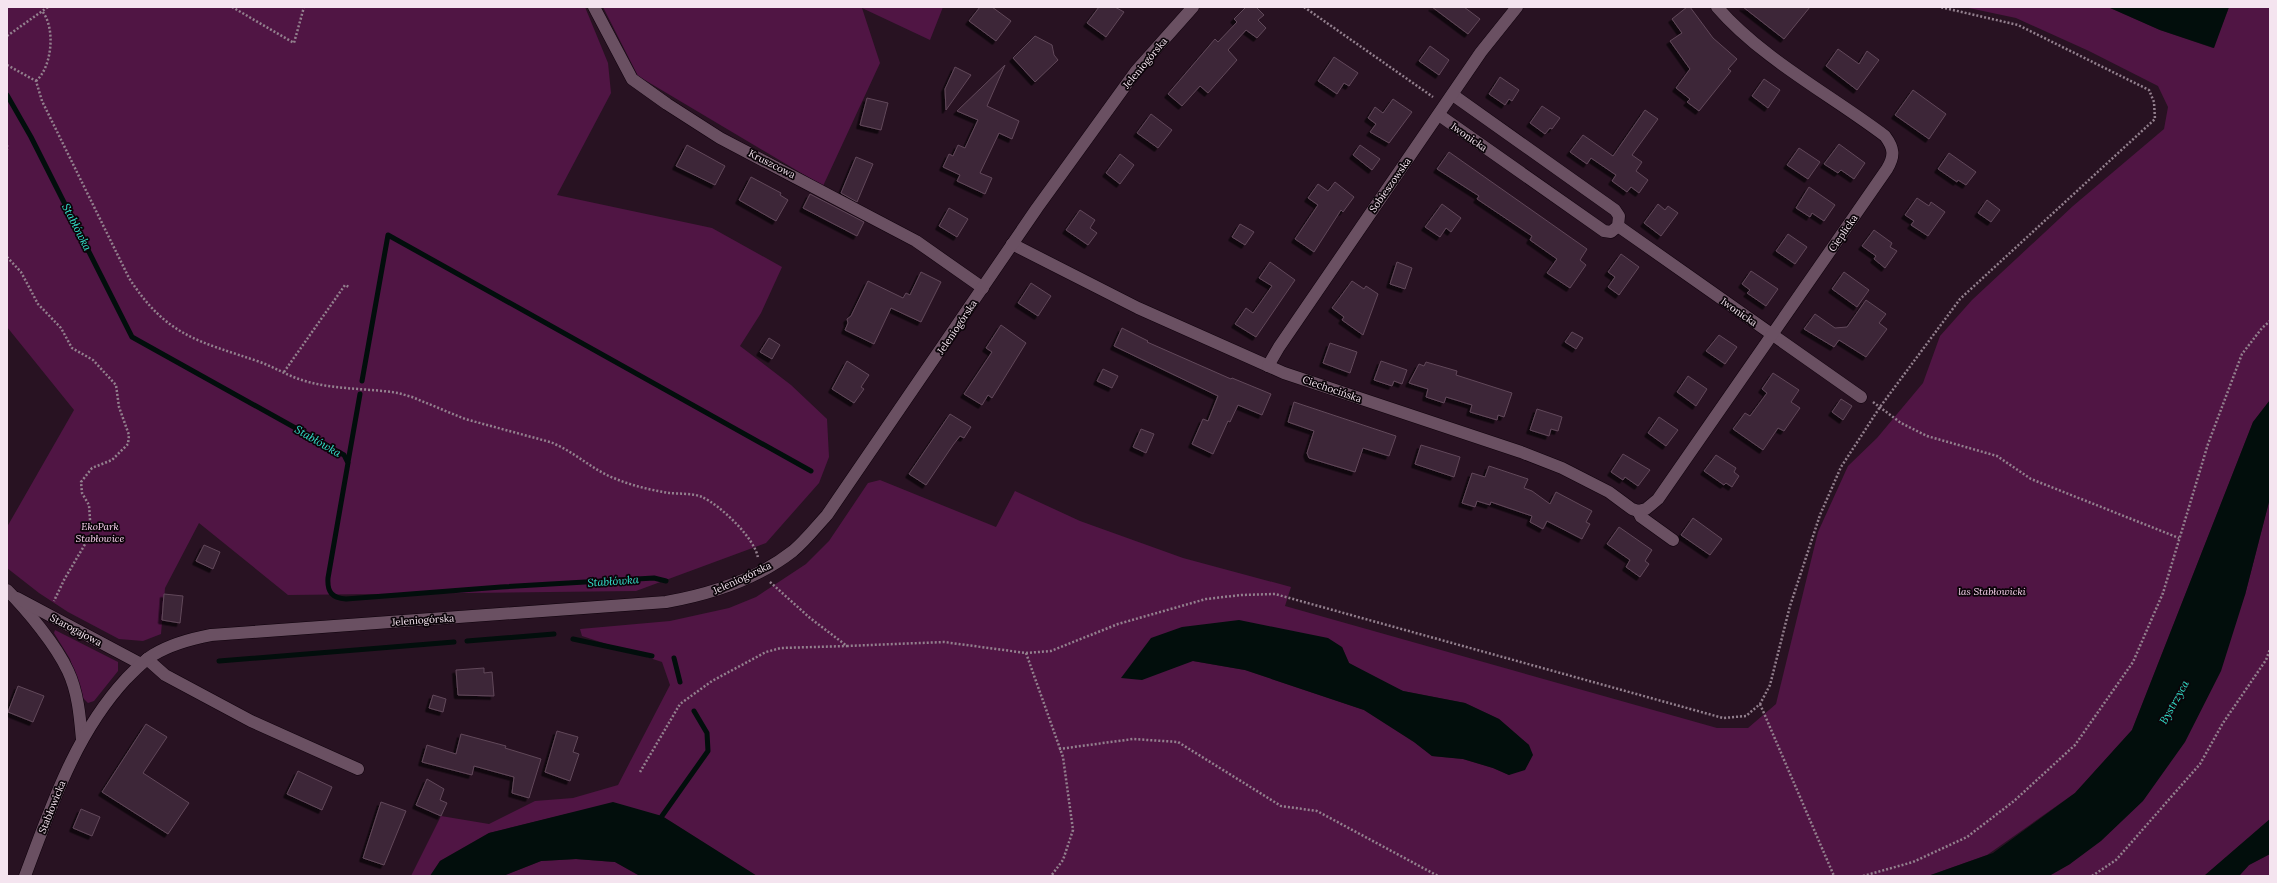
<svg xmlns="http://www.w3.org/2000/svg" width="2277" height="883" viewBox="0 0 2277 883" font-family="Lora,serif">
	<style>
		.green { fill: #501544; fill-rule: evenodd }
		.water { fill: #020e0c }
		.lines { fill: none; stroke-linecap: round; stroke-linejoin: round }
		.stream { stroke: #020e0c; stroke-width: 5 }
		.building { fill: #3d2637; stroke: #61485a; filter: url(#shadow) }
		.minor-casing { stroke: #0f010c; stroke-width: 13 }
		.path { stroke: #93808e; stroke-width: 2.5; stroke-dasharray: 2 2; stroke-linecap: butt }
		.minor { stroke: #6a5062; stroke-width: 12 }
		.labels { text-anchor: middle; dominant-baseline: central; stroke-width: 3.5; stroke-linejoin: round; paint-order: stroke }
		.street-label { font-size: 10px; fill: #f4e4ef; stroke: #0b0409 }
		.park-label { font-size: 10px; font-style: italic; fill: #f6d0eb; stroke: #0b0409 }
		.water-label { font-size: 11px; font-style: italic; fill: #34e3cd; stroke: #0b0409 }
	</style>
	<defs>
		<filter id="shadow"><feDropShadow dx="-3.5" dy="3.5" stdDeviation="0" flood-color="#0009"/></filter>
	</defs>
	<rect width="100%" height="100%" fill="#281222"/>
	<!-- green -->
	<g class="green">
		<polygon points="7,7 585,7 608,63 611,93 557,195 712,228 782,267 761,313 740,346 791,385 827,419 829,457 819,483 766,543 636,591 288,595 199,523 165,588 161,634 143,641 119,639 68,612 39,593 7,568 7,527 74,410 7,327"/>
		<polygon points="603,7 943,7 930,40 862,8 880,63 823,186 638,76"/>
		<path d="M 1964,7 L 2108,7 L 2160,30 L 2213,48 L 2229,7 L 2270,7 L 2270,400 L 2253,422 L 2132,730 L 2075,793 L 1987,855 L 1928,876 L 757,876 L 662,816 L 571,813 L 489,833 L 440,861 L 430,876 L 411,876 L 441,816 L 489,824 L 535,801 L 573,798 L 618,785 L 670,685 L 662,662 L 582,636 L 580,629 L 670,621 L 729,608 L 756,597 L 806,564 L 829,541 L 868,483 L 880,480 L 996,527 L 1015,491 L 1080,521 L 1183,558 L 1291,587 L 1285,606 L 1717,728 L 1748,728 L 1776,704 L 1818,532 L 1848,466 L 1877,438 L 1923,383 L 1940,336 L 1972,300 L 2073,206 L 2164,129 L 2168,107 L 2158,86 L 2089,51 L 2016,18 ZM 1342,647 L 1349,663 L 1376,679 L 1403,691 L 1465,703 L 1499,719 L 1529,745 L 1509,775 L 1493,768 L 1463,759 L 1432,756 L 1414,742 L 1364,710 L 1245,670 L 1193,661 Z"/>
		<polygon points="2270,498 2270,819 2204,876 2049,876 2070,864 2245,595"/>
		<polygon points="55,630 118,662 118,671 94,701 88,703 83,698 70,659 54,633"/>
		<polygon points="2270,854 2270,876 2239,876 2249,865"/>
		<polygon points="576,859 615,862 640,876 503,876 541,861"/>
	</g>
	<!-- water -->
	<g class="water">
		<polygon points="2108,7 2229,7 2214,48 2160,30"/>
		<polygon points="2270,400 2270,498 2245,595 2221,671 2185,742 2143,801 2101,841 2070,864 2049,876 1928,876 1993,853 2075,793 2132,730 2253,422"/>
		<polygon points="1239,620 1328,638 1342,647 1349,663 1403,691 1465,703 1499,719 1529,745 1533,755 1525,770 1509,775 1493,768 1463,759 1432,756 1414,742 1364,710 1245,670 1193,661 1142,680 1121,678 1151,638 1182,627"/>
		<polygon points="613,802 662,816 757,876 640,876 615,862 576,859 541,861 503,876 430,876 440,861 489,833"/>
		<polygon points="2270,819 2270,854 2249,865 2239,876 2204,876"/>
	</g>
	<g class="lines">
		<!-- stream -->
		<g class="stream">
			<path d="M 7,95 L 31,137 L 132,337 L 344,455 L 348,463 L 328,578 C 327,592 332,598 346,599 L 501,587 L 654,578 L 666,581"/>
			<polyline points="362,381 388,235 811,471"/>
			<polyline points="348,462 360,394"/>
			<polyline points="573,639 652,656"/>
			<polyline points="467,641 554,634"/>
			<polyline points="674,658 680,682"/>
			<polyline points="219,661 454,642"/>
			<polyline points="662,816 708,751 707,733 694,711"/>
		</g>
	</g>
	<!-- building -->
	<g class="building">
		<polygon points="980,7 992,7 1011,21 996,41 969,21"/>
		<polygon points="1099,7 1115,7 1124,12 1106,37 1087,23"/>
		<polygon points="1246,7 1256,7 1264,15 1258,20 1266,28 1257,38 1246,30 1228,50 1237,60 1208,93 1200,86 1182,106 1168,94 1215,39 1218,42 1237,22 1234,19"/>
		<polygon points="1432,7 1464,7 1480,19 1468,34"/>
		<polygon points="1687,7 1690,7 1713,38 1737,59 1728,69 1731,71 1699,111 1687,102 1690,99 1676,88 1690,69 1670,41 1682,33 1672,19"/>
		<polygon points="1743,7 1810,7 1784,39"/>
		<polygon points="1035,36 1052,45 1054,55 1058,60 1035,82 1013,58"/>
		<polygon points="1430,46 1449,60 1439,75 1419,61"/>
		<polygon points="1838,49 1859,64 1867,51 1879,60 1857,90 1826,66"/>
		<polygon points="1334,57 1358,73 1349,86 1344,83 1337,94 1318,81"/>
		<polygon points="1005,65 987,106 1019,121 1012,139 999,133 980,173 992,178 985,194 957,181 960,175 943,167 949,154 953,156 958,145 965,148 978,120 957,111"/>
		<polygon points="955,67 971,75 946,110 945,89"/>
		<polygon points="1500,77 1519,90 1512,101 1509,99 1505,105 1489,94"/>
		<polygon points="1764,79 1780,90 1768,108 1752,96"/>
		<polygon points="1913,90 1946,114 1929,139 1895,115"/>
		<polygon points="867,98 888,103 881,130 860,125"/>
		<polygon points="1393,99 1412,112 1389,143 1370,132 1376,124 1368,118 1375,107 1383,113"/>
		<polygon points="1542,106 1560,118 1552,129 1550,128 1545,134 1530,123"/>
		<polygon points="1645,110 1658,119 1632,155 1642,162 1636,171 1648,180 1639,193 1631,187 1627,192 1612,181 1616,175 1591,158 1587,164 1570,152 1583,135 1613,156"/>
		<polygon points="1151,114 1172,130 1158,148 1137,133"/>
		<polygon points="1839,144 1865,163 1854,179 1841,170 1838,173 1824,164"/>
		<polygon points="687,145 725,166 715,185 676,166"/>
		<polygon points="1360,145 1380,159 1372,170 1353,155"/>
		<polygon points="1799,148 1820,162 1808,179 1787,165"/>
		<polygon points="1449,152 1587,249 1580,260 1586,265 1570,288 1547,273 1557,259 1530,240 1532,236 1477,199 1479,196 1437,169"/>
		<polygon points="1949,153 1976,172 1966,185 1958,180 1957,182 1938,169"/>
		<polygon points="1120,154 1134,165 1120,184 1106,173"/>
		<polygon points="856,157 873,164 857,202 841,193"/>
		<polygon points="751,177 781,193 780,195 788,200 776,221 739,200"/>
		<polygon points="1335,182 1354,197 1343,212 1341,210 1314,252 1295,239 1318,205 1308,198 1318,184 1328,191"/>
		<polygon points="1809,187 1835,205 1824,221 1812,213 1810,217 1796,208"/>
		<polygon points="810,194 864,222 857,236 803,208"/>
		<polygon points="1917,198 1929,206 1931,202 1945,212 1928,236 1911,225 1914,221 1905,215"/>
		<polygon points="1987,200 2000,210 1991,222 1978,213"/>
		<polygon points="1442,204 1461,218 1451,232 1446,228 1440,237 1425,227"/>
		<polygon points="1658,204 1665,210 1668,206 1678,213 1661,236 1644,223"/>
		<polygon points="949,208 968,219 957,237 939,226"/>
		<polygon points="1080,210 1095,220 1090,228 1097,233 1088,245 1066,230"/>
		<polygon points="1240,224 1254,232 1245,245 1232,237"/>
		<polygon points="1874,230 1892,243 1890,247 1897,251 1885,268 1874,259 1876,256 1862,246"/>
		<polygon points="1788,234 1807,247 1795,264 1776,251"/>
		<polygon points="1621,254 1639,267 1619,295 1608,287 1615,277 1608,272"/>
		<polygon points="1270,262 1295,280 1256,337 1235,324 1246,308 1253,313 1272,286 1259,278"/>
		<polygon points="1397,262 1412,268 1405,289 1390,284"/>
		<polygon points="1751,271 1778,289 1766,306 1747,293 1750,290 1742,284"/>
		<polygon points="921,272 941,282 921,322 891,308 874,344 845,330 848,323 847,319 851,316 868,281 903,298 906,293 910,295"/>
		<polygon points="1844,272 1869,290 1857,307 1832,289"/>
		<polygon points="1352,281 1364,289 1366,286 1378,294 1363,335 1342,320 1344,317 1332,308"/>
		<polygon points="1031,283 1051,296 1038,316 1018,303"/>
		<polygon points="1866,300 1886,314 1879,323 1887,329 1866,357 1839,340 1834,347 1804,329 1815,314 1835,328 1847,327"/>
		<polygon points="1001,325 1026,343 992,398 988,395 982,405 964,394 992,352 986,348"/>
		<polygon points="1122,328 1148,341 1147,342 1231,379 1232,378 1271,394 1262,415 1238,405 1230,422 1228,421 1213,454 1192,444 1203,419 1208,421 1218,396 1114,346"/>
		<polygon points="1572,332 1583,338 1576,349 1565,342"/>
		<polygon points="1719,335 1737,347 1725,364 1706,351"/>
		<polygon points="769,338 780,345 772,359 760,352"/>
		<polygon points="1330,343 1357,352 1350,373 1323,363"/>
		<polygon points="847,361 869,375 861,387 864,389 854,403 832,389"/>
		<polygon points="1381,361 1407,370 1402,384 1394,381 1392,386 1374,380"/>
		<polygon points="1426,362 1457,371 1456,375 1512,393 1504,417 1498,415 1497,420 1470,412 1472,405 1446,397 1444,403 1426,397 1428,389 1409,383 1419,364 1424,366"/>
		<polygon points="1103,369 1118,376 1112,388 1097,381"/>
		<polygon points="1773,373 1799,390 1791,402 1800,408 1784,431 1778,428 1763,450 1733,429 1745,413 1750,416 1767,393 1762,389"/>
		<polygon points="1688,376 1707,389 1696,406 1677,392"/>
		<polygon points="1841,399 1852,406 1843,420 1832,412"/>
		<polygon points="1294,402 1396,436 1389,456 1363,448 1355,472 1309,458 1307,453 1314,431 1288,422"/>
		<polygon points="1537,409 1562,417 1558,431 1551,429 1549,436 1530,430"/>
		<polygon points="950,414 971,427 964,438 960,436 953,445 926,485 909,474"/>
		<polygon points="1659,417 1678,430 1666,446 1648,433"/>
		<polygon points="1141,429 1154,434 1146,453 1133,447"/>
		<polygon points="1421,445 1460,457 1454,477 1415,464"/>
		<polygon points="1623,454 1650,470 1638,486 1625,477 1623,480 1611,472"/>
		<polygon points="1716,455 1736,468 1734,472 1739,476 1732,487 1726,483 1724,485 1704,471"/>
		<polygon points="1489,466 1528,479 1524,488 1532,491 1550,504 1556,492 1592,511 1586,522 1590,524 1582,539 1547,521 1543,529 1530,522 1532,516 1491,502 1490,505 1477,501 1475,507 1462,503 1472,473 1485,477"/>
		<polygon points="1693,518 1722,539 1710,555 1681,535"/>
		<polygon points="1619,527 1652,550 1645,561 1649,564 1640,577 1626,567 1630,560 1607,544"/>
		<polygon points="204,545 220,552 213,569 196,561"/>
		<polygon points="164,594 183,596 180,623 162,620"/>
		<polygon points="484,668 484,673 492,672 494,696 458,695 456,670"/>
		<polygon points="18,686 44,696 33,722 8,712"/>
		<polygon points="433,695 446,699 443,712 429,708"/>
		<polygon points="146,724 167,737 143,773 189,803 168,834 102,792"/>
		<polygon points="557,731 578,737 573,752 579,754 570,781 545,772"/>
		<polygon points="461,734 506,746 505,748 541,759 529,798 512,793 514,777 474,766 472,775 422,762 427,745 456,754"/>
		<polygon points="298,771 332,787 322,810 287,794"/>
		<polygon points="427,779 444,789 440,800 447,803 441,816 416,805"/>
		<polygon points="381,802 406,811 384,865 363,858"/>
		<polygon points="81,809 100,817 92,836 73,828"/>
	</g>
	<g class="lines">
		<!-- minor casing -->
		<g class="minor-casing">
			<g id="minor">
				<polyline points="594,7 632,79 667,104 720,138 916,241 983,288"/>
				<polyline points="1439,115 1604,231 1611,232 1618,226 1619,216 1615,210 1453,95"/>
				<polyline points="1618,226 1861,397"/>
				<path d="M 1012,244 L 1138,308 L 1284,373 L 1521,452 L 1562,468 L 1609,492 L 1632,509 L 1638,511 L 1646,509 L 1658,499 L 1887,169 C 1895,156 1894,148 1885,136 C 1831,95 1762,59 1717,7"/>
				<polyline points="1268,366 1279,347 1481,52 1517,7"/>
				<polyline points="1638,511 1641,517 1673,540"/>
				<path d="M 7,590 C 27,610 56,645 68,671 C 78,692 80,717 82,740"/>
				<polyline points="17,598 141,664"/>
				<polyline points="147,659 165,675 251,721 358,769"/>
				<path d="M 25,876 C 51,807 75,734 126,679 C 135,670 143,661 153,655 C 171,644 190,639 211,635 L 666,602 C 711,594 756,580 793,551 C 805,541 816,527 827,515 L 1037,208 L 1136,71 L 1193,7"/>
			</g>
		</g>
		<!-- path -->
		<g class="path">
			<polyline points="232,7 294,43 304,7"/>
			<polyline points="1304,7 1433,97"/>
			<polyline points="7,36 48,7"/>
			<path d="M 7,65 L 36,81 L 42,101 L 129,278 C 167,337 199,341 260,362 C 276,368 290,377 305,381 C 335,390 368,388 398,393 L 412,397 L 465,419 L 550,442 C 574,451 592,470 616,479 C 633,486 651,490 669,493 C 679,494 693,493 702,497 C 720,505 755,538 758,558"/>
			<path d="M 36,81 C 52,67 56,28 42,11"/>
			<polyline points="7,145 7,150"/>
			<polyline points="7,257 21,272 38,304 61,328 72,348 93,360 116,385 119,407 129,435 128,444 112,460 92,468 81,482 82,493 89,505 91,534 64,580 54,601"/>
			<polyline points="284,372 345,285 349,287"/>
			<polyline points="1873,402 1901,423 1927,436 1997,456 2031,479 2179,538"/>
			<polyline points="770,582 810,618 847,646 944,642 1026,653 1051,651 1118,624 1206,599 1241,595 1275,594 1723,718 1746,716 1760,704 1770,685 1790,606 1820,515 1841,467 1880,407 1960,299 2155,119 2154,102 2149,90 2018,25 1940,7"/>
			<polyline points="1026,653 1063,757 1073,830 1063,860 1051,876"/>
			<polyline points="1760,704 1834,876"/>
			<polyline points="1059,749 1133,739 1178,742 1281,806 1317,811 1438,876"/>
			<polyline points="640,772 680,704 712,681 766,652 781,648 847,646"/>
			<polyline points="1863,876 1913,862 1967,837 2014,801 2075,745 2133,662 2163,593 2208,444 2242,354 2262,328 2270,321"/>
			<polyline points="2092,876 2116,860 2200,764 2223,723 2266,660 2270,649"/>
		</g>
		<!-- minor -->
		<use href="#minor" class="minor"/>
	</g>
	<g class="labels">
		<!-- street labels -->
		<g class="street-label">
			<text transform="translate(1145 63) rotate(-50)">Jeleniogórska</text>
			<text transform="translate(1469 137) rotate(35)">Iwonicka</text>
			<text transform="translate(772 164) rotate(27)">Kruszcowa</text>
			<text transform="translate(1390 185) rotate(-55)">Sobieszowska</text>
			<text transform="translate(1843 233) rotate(-55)">Cieplicka</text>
			<text transform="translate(1739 312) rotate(35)">Iwonicka</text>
			<text transform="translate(957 327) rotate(-56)">Jeleniogórska</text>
			<text transform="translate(1332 389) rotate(19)">Ciechocińska</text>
			<text transform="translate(742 578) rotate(-25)">Jeleniogórska</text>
			<text transform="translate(423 620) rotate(-4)">Jeleniogórska</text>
			<text transform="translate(76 630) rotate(28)">Starogajowa</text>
			<text transform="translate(52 807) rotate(-68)">Stabłowicka</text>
		</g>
		<!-- park labels -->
		<g class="park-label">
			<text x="100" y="526">EkoPark<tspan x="100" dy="12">Stabłowice</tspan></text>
			<text x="1992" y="591">las Stabłowicki</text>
		</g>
		<!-- water labels -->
		<g class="water-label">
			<text transform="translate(77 227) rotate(63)">Stabłówka</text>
			<text transform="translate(318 441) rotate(30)">Stabłówka</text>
			<text transform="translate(613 581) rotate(-4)">Stabłówka</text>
			<text transform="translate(2174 702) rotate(-61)">Bystrzyca</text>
		</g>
	</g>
	<!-- border -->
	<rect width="2277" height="883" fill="none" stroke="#f4e4ef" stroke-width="16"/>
</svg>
